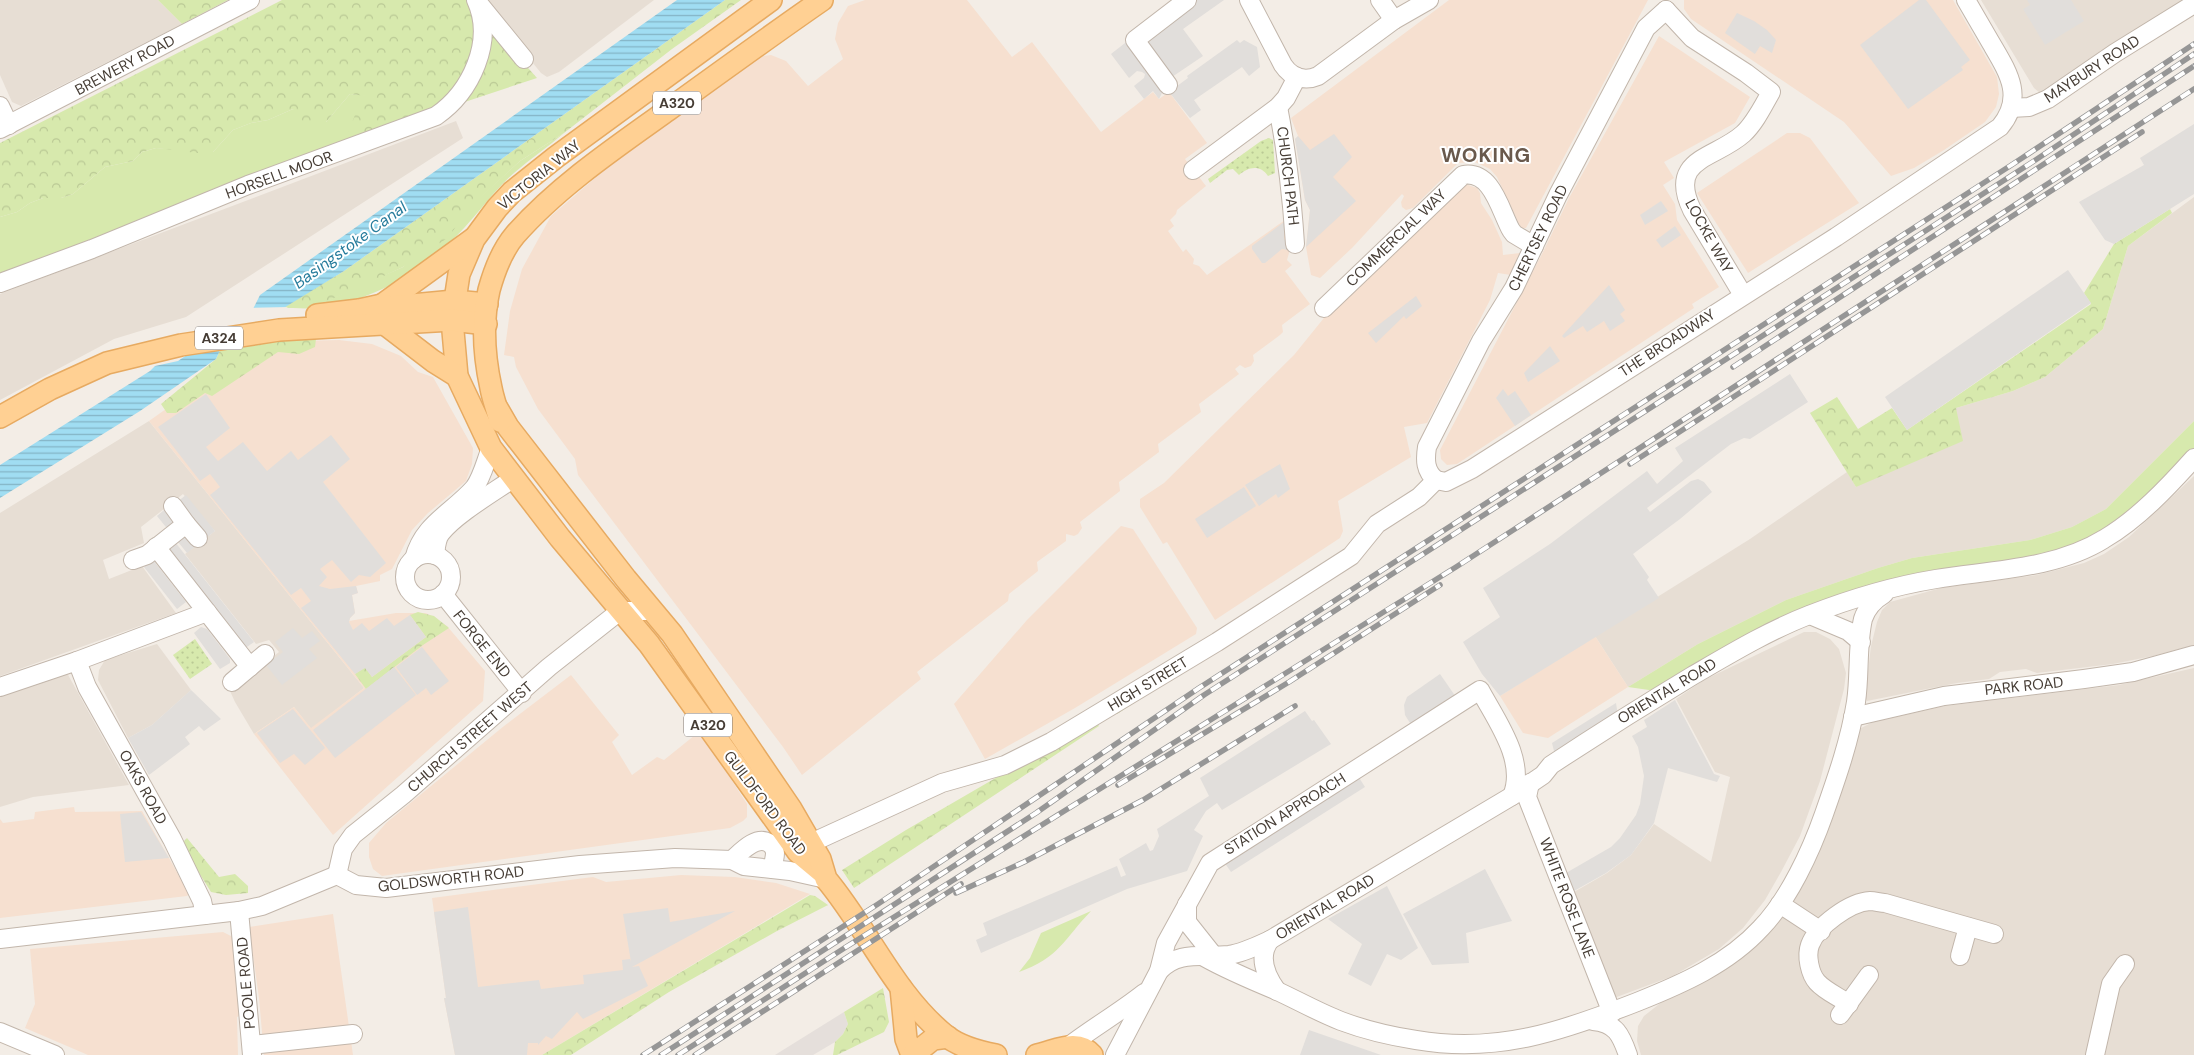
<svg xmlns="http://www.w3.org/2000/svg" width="2194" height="1055" viewBox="0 0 2194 1055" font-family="'DM Sans',sans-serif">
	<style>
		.residential { fill: #e7ded4 }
		.commercial { fill: #f6e0d0 }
		.industrial { fill: #e5dfdb }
		.grass { fill: #d7e9ad }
		.forest { fill: url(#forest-crowns) }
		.park { fill: url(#park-dots) }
		.parking { fill: #e1dedb }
		.water { fill: url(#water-rules) }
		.pier { fill: #f3ede6 }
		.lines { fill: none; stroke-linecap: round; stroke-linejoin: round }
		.minor-casing { stroke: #c2b6ab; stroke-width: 20 }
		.major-casing { stroke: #e7aa61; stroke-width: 24 }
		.minor { stroke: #fff; stroke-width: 18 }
		.major { stroke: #ffd093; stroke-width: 21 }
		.rail-casing { stroke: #969696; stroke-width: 5.5 }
		.rail { stroke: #fff; stroke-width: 4; stroke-dasharray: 11; stroke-linecap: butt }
		.labels { text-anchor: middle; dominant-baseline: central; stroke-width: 4; stroke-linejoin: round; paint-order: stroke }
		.shield { fill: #fff; stroke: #7e7772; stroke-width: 1 }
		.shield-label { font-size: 14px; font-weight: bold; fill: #463d35 }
		.street-label { font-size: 15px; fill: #463d35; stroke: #fff }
		.water-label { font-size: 16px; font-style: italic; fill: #277c9c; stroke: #fff }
		.district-label { font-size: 20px; font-weight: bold; letter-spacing: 1px; fill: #69594c; stroke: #fff }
	</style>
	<defs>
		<pattern id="forest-crowns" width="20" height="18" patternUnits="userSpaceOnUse" patternTransform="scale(1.25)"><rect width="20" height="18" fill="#d7e9ad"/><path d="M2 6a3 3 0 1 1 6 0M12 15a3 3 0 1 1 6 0" fill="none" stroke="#bac995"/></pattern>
		<pattern id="park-dots" width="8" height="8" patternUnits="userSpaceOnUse" patternTransform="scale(1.25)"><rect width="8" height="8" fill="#d7e9ad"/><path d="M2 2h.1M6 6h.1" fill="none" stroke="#bac995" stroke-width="1.8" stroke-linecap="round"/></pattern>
		<pattern id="water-rules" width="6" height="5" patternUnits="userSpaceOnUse" patternTransform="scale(1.25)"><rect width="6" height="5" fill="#a0ddf2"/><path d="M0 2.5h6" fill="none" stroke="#84b4c5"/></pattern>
	</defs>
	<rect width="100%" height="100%" fill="#f3ede6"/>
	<!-- residential -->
	<g class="residential">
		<polygon points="0,0 158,0 182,24 21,106 12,102 0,75"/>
		<polygon points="482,0 654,0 559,72 547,77 541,73"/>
		<polygon points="1981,0 2183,0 2046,91 2040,93 2034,88"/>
		<polygon points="456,121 463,138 186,317 114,339 0,400 0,294"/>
		<polygon points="2194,197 2194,421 2106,509 2072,527 2030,540 1912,558 1878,568 1786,600 1698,644 1628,687 1595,636 1750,539 1847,472 1856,487 1956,408 2013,391 2045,377 2103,329 2128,246"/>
		<polygon points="149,421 364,688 311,729 294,707 254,734 235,702 230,691 279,652 269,640 256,644 185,554 215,531 183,494 141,527 144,543 103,560 109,579 142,566 176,613 0,676 0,513"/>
		<polygon points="2194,476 2194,645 2153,656 2113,664 2037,673 2026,669 2000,672 1989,679 1957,683 1867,701 1865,697 1871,646 1877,622 1882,610 1890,602 1941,588 2037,575 2084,563 2104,554 2129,537"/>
		<polygon points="1804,632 1816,632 1830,639 1839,649 1846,673 1844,689 1820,781 1800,836 1781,872 1765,900 1743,928 1719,949 1673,976 1614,998 1574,892 1607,873 1631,855 1654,824 1711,862 1730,777 1715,772 1676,699 1704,680"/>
		<polygon points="157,644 191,690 152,725 128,738 98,680 99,670 105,660"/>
		<polygon points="2194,668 2194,1055 1641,1055 1637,1041 1638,1026 1644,1016 1663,1001 1706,980 1765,934 1855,731 1873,722 1945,706 2119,685"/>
		<polygon points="67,673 129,785 33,797 0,807 0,695"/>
	</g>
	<!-- commercial -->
	<g class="commercial">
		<polygon points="865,0 967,0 1012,57 1032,42 1101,132 1153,92 1159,99 1169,92 1207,143 1185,159 1206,186 1177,210 1176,214 1170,220 1174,226 1168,231 1183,252 1186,249 1194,259 1193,264 1199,266 1207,275 1285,220 1289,253 1287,260 1292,265 1285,271 1310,304 1282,325 1283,332 1280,335 1253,355 1254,361 1251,366 1245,368 1240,365 1235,369 1239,374 1199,404 1201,412 1158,444 1159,452 1119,482 1120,491 1080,522 1082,528 1078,534 1074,536 1066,534 1066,541 1037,562 1038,571 1009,594 1008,601 917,672 921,679 802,775 783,747 578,475 575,459 538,409 516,367 514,357 504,355 510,311 522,269 551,216 602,172 756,57 771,55 786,61 808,86 843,59 835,39 838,23 848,6"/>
		<polygon points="1449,0 1648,0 1526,228 1521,228 1497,177 1490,169 1475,162 1458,163 1413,208 1406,210 1402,207 1401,202 1404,196 1402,194 1352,248 1320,278 1311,275 1306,247 1310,210 1305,200 1295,139 1298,136 1291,118"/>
		<polygon points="1684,0 1953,0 1997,77 1999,94 1996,107 1985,122 1944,150 1914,168 1891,176 1844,122 1691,19 1684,9"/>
		<polygon points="1659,36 1750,97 1735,123 1664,162 1674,178 1663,185 1675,204 1677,220 1719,287 1692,304 1694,308 1457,464 1447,465 1441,459 1440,450 1543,252 1569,198"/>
		<polygon points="1787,133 1800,133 1810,138 1859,203 1748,273 1697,193"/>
		<polygon points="1465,184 1477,188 1480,193 1481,203 1492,220 1502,242 1503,255 1520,253 1517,276 1498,273 1490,300 1427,423 1404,427 1411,457 1338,501 1343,531 1340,538 1215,620 1167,542 1163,544 1140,507 1140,499 1164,483 1294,355 1332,308"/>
		<polygon points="339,340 372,344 401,356 418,372 433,377 473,448 472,464 466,481 428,513 412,530 392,569 380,575 380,581 356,586 358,593 352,595 355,613 350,618 349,621 396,613 426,613 447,626 485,671 483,701 333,835 254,734 294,707 311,728 364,688 149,421 261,342"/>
		<polygon points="1121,526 1133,529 1197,628 1196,634 1075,708 985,759 954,704 1027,620"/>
		<polygon points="1595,636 1628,687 1548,738 1523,733 1500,696"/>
		<polygon points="571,675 619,735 612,742 632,775 657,757 664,760 700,731 747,804 747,817 743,821 730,828 382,876 373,869 369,857 369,843 386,823 504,726"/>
		<polygon points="74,807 75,812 142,811 169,858 189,894 187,896 0,918 0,819 3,823 34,819 35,812"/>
		<polygon points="681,875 735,877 776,883 810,894 542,1055 455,1055 444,998 446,998 432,898 593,877 606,882"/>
		<polygon points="333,914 353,1055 264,1055 259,998 249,927"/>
		<polygon points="223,932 233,937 241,1015 237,1017 238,1055 88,1055 25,1028 35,1004 30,949"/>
	</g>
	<!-- industrial -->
	<polygon class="industrial" points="844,1012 848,1024 843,1034 835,1042 813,1055 775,1055"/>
	<!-- grass -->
	<g class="grass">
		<polygon points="350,94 375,96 344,142 0,277 0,217 17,212 30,203 43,198 61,198 73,194 105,167 133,161 142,152 156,148 213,152 233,130 251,123 268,120 293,109 326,122"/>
		<path d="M 564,133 C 548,147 530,159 514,173 C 490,194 473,222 449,243 C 413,277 369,301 319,308 C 306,309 293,308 281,308 L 285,306 L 315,306 L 403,267 L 520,161 Z"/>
		<polygon points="2194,421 2194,448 2168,477 2102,534 2054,553 1909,577 1656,691 1628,687 1698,644 1786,600 1878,568 1912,558 2030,540 2072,527 2106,509"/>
		<path d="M 1091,911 C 1064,939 1059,958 1019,972 L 1030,958 L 1041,933 Z"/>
	</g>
	<!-- forest -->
	<g class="forest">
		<polygon points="158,0 228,0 182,24"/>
		<polygon points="282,0 468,0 537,78 344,142 355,115 374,97 350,94 326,122 307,127 293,109 268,120 251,123 233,130 213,152 197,153 156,148 142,152 133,161 105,167 73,194 61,198 43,198 30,203 17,212 0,217 0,143"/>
		<polygon points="725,0 741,0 672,49 564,133 520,161 481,197 446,239 403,267 358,288 315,306 285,306 344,271"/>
		<polygon points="2170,209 2172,213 2128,246 2103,329 2045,377 2013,391 1956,408 1963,441 1856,487 1810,413 1837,397 1858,429 1892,408 1907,430 2091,304 2084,293 2114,244"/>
		<polygon points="316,339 315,347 299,354 278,352 212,396 205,393 176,413 167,413 161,404 216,359 222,346 283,340"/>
		<polygon points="418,612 434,616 449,628 423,645 366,689 355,674 365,667 372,677 426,637 410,615"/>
		<polygon points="1187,667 1188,668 1117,714 1116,711 1097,723 1099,726 854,888 842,870 906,830"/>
		<polygon points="187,838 219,877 235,874 248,886 248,893 226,895 211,892 181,844"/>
		<polygon points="810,895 815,896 828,905 777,931 669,992 571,1055 542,1055"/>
		<polygon points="883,988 889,1022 884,1032 837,1055 833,1055 835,1042 843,1034 848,1024 844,1012"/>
	</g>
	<!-- park -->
	<g class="park">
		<path d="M 1269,138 L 1273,140 L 1275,173 L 1268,176 C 1260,164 1248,167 1239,175 L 1233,169 L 1227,170 L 1210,183 L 1208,179 L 1261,141 Z"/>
		<polygon points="195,639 212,664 190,679 173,655"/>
	</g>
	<!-- parking -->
	<g class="parking">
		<polygon points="1180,0 1224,0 1183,29 1203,56 1169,79 1159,99 1153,91 1144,99 1134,86 1144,78 1145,74 1142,72 1137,71 1129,78 1111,54"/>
		<polygon points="1919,0 1926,0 1970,60 1961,67 1963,70 1908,109 1860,45"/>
		<polygon points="2027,0 2071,0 2084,21 2045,45 2023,9 2030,5"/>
		<polygon points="1737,13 1754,21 1767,30 1776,40 1772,53 1760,46 1755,54 1725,33"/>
		<polygon points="1237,40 1240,43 1244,40 1257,47 1260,67 1249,76 1242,67 1194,100 1201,110 1190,118 1169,92 1188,78 1187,76"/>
		<polygon points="2194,124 2194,194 2114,244 2105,240 2079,202 2144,165 2140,158"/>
		<polygon points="1334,134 1352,157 1333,177 1356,201 1306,247 1310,210 1305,200 1295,139 1298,136 1310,150"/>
		<polygon points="1661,201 1668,211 1645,225 1640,215"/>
		<polygon points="1284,222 1284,239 1287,242 1288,250 1282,249 1265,263 1262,263 1252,249 1252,246"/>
		<polygon points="1675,226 1681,235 1662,248 1656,240"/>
		<polygon points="2068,270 2091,303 1907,430 1885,397"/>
		<polygon points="1609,285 1625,310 1620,314 1625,321 1610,331 1604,321 1587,332 1583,326 1564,338 1562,336"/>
		<polygon points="1416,296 1422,306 1406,319 1404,316 1376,343 1368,333"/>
		<polygon points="1550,346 1560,361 1528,382 1524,373"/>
		<polygon points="1790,374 1808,402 1750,439 1744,438 1731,444 1647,508 1650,512 1691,481 1698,479 1704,482 1712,492 1680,519 1633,554 1649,577 1647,580 1659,598 1500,696 1482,674 1463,642 1500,617 1483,588 1550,544 1647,471 1657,484 1683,461 1675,448"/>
		<polygon points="1503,389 1508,396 1515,391 1531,415 1515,426 1496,398"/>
		<polygon points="206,394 230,428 206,447 218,461 243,442 267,471 291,451 298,460 331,435 350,459 323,482 386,563 370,577 359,575 351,582 332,560 320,569 327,577 319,586 330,589 356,586 358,593 352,595 355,613 350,618 349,622 353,630 362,623 369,631 387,618 394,626 410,615 426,637 372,677 365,668 355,674 301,608 311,601 301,588 291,595 210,495 220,487 210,474 200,481 158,427"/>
		<polygon points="1280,464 1290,489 1278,498 1276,494 1259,506 1245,485"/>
		<polygon points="1244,487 1256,506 1207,538 1195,519"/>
		<polygon points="186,495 215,531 187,553 157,516 176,500 177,502"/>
		<polygon points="175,542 254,642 244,649 166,549"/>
		<polygon points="153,560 186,602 177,609 144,567"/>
		<polygon points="201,627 207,629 230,659 230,663 220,669 194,633"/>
		<polygon points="293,628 302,638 312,631 320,641 309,649 317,658 282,685 266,665 283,652 275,642"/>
		<polygon points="422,647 449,681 431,695 426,688 417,695 396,667"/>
		<polygon points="394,667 416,695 335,758 313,730"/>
		<polygon points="1440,674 1458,700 1416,724 1410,723 1405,715 1404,705 1407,697"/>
		<polygon points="191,690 221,719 204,731 199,726 185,737 190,744 149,775 128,738 152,725"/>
		<polygon points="1675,700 1714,774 1720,776 1717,782 1668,768 1654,823 1639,844 1631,855 1606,873 1574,891 1566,873 1611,847 1620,838 1636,815 1640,804 1644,776 1638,747 1632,736 1647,727 1644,720"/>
		<polygon points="1616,703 1618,716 1555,755 1552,743"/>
		<polygon points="293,709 325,748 305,765 294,754 280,763 257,733"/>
		<polygon points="1305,711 1312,721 1314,720 1331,744 1222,810 1217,803 1206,811 1194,830 1203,836 1187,871 1127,889 981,953 976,940 987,935 983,923 1117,866 1121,877 1126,875 1119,859 1146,843 1150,851 1153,850 1159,836 1157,829 1209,796 1200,778"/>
		<polygon points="1358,776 1365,787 1231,872 1224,862"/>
		<polygon points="141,812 169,858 125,862 120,814"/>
		<polygon points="1485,869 1512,921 1466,933 1469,963 1432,965 1403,914"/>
		<polygon points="1387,886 1418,948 1401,960 1387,954 1371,986 1348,974 1362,944 1328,919"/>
		<polygon points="468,907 478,987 539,980 541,989 584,984 583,975 623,970 622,960 630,959 631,962 623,914 668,908 670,922 735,911 632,967 639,966 648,986 583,1019 577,1012 552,1039 546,1036 538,1045 538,1043 528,1043 527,1055 455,1055 444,998 446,998 434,912"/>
		<polygon points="1309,1030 1381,1055 1300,1055"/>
	</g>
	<!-- water -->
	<polygon class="water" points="677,0 725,0 344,271 222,346 216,359 140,411 0,498 0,465 150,371 155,366 178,361 197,348 253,309 260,295"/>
	<!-- pier -->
	<polygon class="pier" points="288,307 235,341 191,349 249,308"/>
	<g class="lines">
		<!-- minor casing -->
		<g class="minor-casing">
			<g id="minor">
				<path d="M 1249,0 L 1283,65 C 1291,77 1304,82 1318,76 L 1394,20 L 1429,0"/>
				<polyline points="1380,0 1394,20"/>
				<polyline points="480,5 524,59"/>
				<path d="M 1666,10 L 1692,38 L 1746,73 L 1771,92 C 1763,106 1755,123 1743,134 C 1715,159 1667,158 1692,210 L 1743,295"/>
				<polyline points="1168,85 1135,40 1187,0"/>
				<polyline points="0,106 9,125"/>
				<path d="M 1278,107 C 1287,153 1292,198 1295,244"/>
				<polyline points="2011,108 2029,107 2048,99 2115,53 2194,4"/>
				<polyline points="0,129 250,0"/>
				<polyline points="1193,170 1278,107 1286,98 1297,77"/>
				<path d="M 0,283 L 92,249 L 248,185 L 436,116 C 471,92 495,41 476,0"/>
				<path d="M 1324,308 L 1463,175 C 1492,170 1500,210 1511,230 L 1514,234 L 1534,246"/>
				<path d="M 1436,480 L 1446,482 L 1472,469 L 1836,237 L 2000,127 C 2025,97 2008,72 1991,43 C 1983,29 1974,14 1966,0"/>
				<path d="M 1436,480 C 1425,471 1425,460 1427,447 L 1481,341 L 1514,288 L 1558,195 L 1646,28 L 1666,10"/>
				<polyline points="173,506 186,524"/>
				<polyline points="156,547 250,667"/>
				<circle cx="428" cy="577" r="23"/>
				<path d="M 435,555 C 436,548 436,539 441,533 C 456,514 494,492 514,478"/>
				<path d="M 414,559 C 423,524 452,513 474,488 C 482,478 486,460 491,448"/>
				<polyline points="133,560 147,555 186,524 198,538"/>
				<polyline points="443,594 522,693"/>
				<polyline points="1810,615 1848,631 1861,642"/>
				<polyline points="77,661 87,687 172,839 202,901 205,915"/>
				<polyline points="232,682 265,654"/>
				<polyline points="0,687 77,661 207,612"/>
				<polyline points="1853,717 1944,696 2084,679 2133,672 2194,655"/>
				<polyline points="1530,783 1527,797 1612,1013"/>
				<polyline points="798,843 811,843 942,783 1005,765 1051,742 1217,642 1351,556 1377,524 1419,497 1436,480"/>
				<path d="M 732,860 C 741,852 756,835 769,843 C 772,845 775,849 775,853 C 775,858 773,863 773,869"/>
				<polyline points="337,875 356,885 386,888 580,865 675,858 732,860 744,866 790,871 826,879"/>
				<polyline points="337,875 343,849 353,835 403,795 549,667 620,611 653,611"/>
				<polyline points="1187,904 1187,922 1214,956"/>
				<polyline points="1780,904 1821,931"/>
				<polyline points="239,911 252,1055"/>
				<polyline points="0,939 239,911 262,906 337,875"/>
				<path d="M 1270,940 C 1257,957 1266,976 1277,991"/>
				<polyline points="1960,956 1968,927"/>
				<path d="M 1204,957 C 1227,970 1251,980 1275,990 C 1297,1000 1318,1012 1341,1021 C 1365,1030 1390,1036 1416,1040 C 1497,1054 1563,1031 1637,1002 C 1682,984 1728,964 1761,928 C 1789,899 1811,851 1824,814 C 1837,777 1850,740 1856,702 C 1860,675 1857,645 1863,619 C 1867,607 1874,600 1884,594"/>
				<path d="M 1159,971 C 1178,950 1203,958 1229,955 C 1243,953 1257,946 1270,940 L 1512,796 L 1543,775 L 1551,765 C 1598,734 1644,705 1692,676 C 1730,654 1768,631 1809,615 C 1850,599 1893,586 1936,579 C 1991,570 2056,569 2104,539 C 2138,519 2168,487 2194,458"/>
				<path d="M 1849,1004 C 1839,997 1825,991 1817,982 C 1810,974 1806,956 1810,945 C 1817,926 1850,902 1870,901 C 1875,901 1881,903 1885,903 L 1994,934"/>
				<polyline points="1840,1015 1869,975"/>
				<path d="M 1593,1021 C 1616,1023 1621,1035 1628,1055"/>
				<polyline points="0,1032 55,1055"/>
				<polyline points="252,1045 353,1034"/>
				<path d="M 1069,1046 C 1094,1027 1120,1012 1144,993"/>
				<path d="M 1115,1055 L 1159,971 L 1166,943 L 1210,863 L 1480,690 C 1496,720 1527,761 1512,796"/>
				<polyline points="2095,1055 2111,984 2125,964"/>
			</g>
		</g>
		<!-- major casing -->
		<g class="major-casing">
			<g id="major">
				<polyline points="771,0 556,157 512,192 497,208 474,239 459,274 452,320 457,376 491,448 560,538 649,644 798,852 822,872"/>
				<polyline points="382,305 473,239"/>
				<polyline points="317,315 359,310 382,305 391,307 454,301 487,304"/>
				<polyline points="386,325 433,361 457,376"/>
				<path d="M 497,408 L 508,427 L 626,579 L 672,634 L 791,809 L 820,859 L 826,879 C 868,929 894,994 946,1036 C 959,1046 980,1052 996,1055"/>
				<polyline points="0,417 50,389 107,363 181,345 279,330 452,320 486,324"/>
				<path d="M 500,421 C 497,409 493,399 491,388 C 484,356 482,321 489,290 C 494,272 503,249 515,235 C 557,187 616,147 668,110 C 719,73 770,36 822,0"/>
				<polyline points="901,988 906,1039 912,1055"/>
				<polyline points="913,1055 933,1039 948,1037"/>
				<path d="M 1037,1055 C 1056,1051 1077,1038 1092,1055"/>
			</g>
		</g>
		<!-- minor -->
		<use href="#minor" class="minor"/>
		<!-- major -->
		<use href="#major" class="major"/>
		<!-- rail casing -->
		<g class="rail-casing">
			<g id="rail">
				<polyline points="1733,367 2194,66"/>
				<polyline points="1630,464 2142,132"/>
				<polyline points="1118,785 1289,682 1440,585"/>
				<polyline points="956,893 1024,862 1143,800 1295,706"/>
				<polyline points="643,1055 878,904 1199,688 2013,164 2194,44"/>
				<polyline points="661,1055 1036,813 1204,695 2034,161 2194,54"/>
				<polyline points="678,1055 846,947 1456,567 2194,89"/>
				<polyline points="695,1055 961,884"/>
			</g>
		</g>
		<!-- rail -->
		<use href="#rail" class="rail"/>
	</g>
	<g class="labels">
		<!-- shield labels -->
		<g class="shield">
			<rect x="653" y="91.5" width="48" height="23" rx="4"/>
			<rect x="195" y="326.5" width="48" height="23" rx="4"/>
			<rect x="684" y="713.5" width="48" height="23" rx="4"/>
		</g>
		<g class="shield-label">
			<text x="677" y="103">A320</text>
			<text x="219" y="338">A324</text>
			<text x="708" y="725">A320</text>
		</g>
		<!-- street labels -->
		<g class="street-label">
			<text transform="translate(125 65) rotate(-28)">BREWERY ROAD</text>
			<text transform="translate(2092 69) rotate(-33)">MAYBURY ROAD</text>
			<text transform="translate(279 175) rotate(-20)">HORSELL MOOR</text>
			<text transform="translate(539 175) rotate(-39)">VICTORIA WAY</text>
			<text transform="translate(1288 176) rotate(83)">CHURCH PATH</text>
			<text transform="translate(1709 236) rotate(61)">LOCKE WAY</text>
			<text transform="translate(1396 238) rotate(-44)">COMMERCIAL WAY</text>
			<text transform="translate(1538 238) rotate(-64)">CHERTSEY ROAD</text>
			<text transform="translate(1667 343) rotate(-33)">THE BROADWAY</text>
			<text transform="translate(482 644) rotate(51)">FORGE END</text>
			<text transform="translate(1148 684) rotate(-31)">HIGH STREET</text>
			<text transform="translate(2024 686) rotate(-6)">PARK ROAD</text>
			<text transform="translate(1667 691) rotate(-31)">ORIENTAL ROAD</text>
			<text transform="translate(470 737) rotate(-41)">CHURCH STREET WEST</text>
			<text transform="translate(143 787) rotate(61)">OAKS ROAD</text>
			<text transform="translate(765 803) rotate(53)">GUILDFORD ROAD</text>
			<text transform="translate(1285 814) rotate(-32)">STATION APPROACH</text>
			<text transform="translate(451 879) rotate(-6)">GOLDSWORTH ROAD</text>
			<text transform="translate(1567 898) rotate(69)">WHITE ROSE LANE</text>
			<text transform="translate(1325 907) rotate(-31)">ORIENTAL ROAD</text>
			<text transform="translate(246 983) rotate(-95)">POOLE ROAD</text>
		</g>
		<!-- water labels -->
		<g class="water-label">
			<text transform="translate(350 245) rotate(-36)">Basingstoke Canal</text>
		</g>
		<!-- district labels -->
		<g class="district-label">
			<text x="1486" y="155">WOKING</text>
		</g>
	</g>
</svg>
